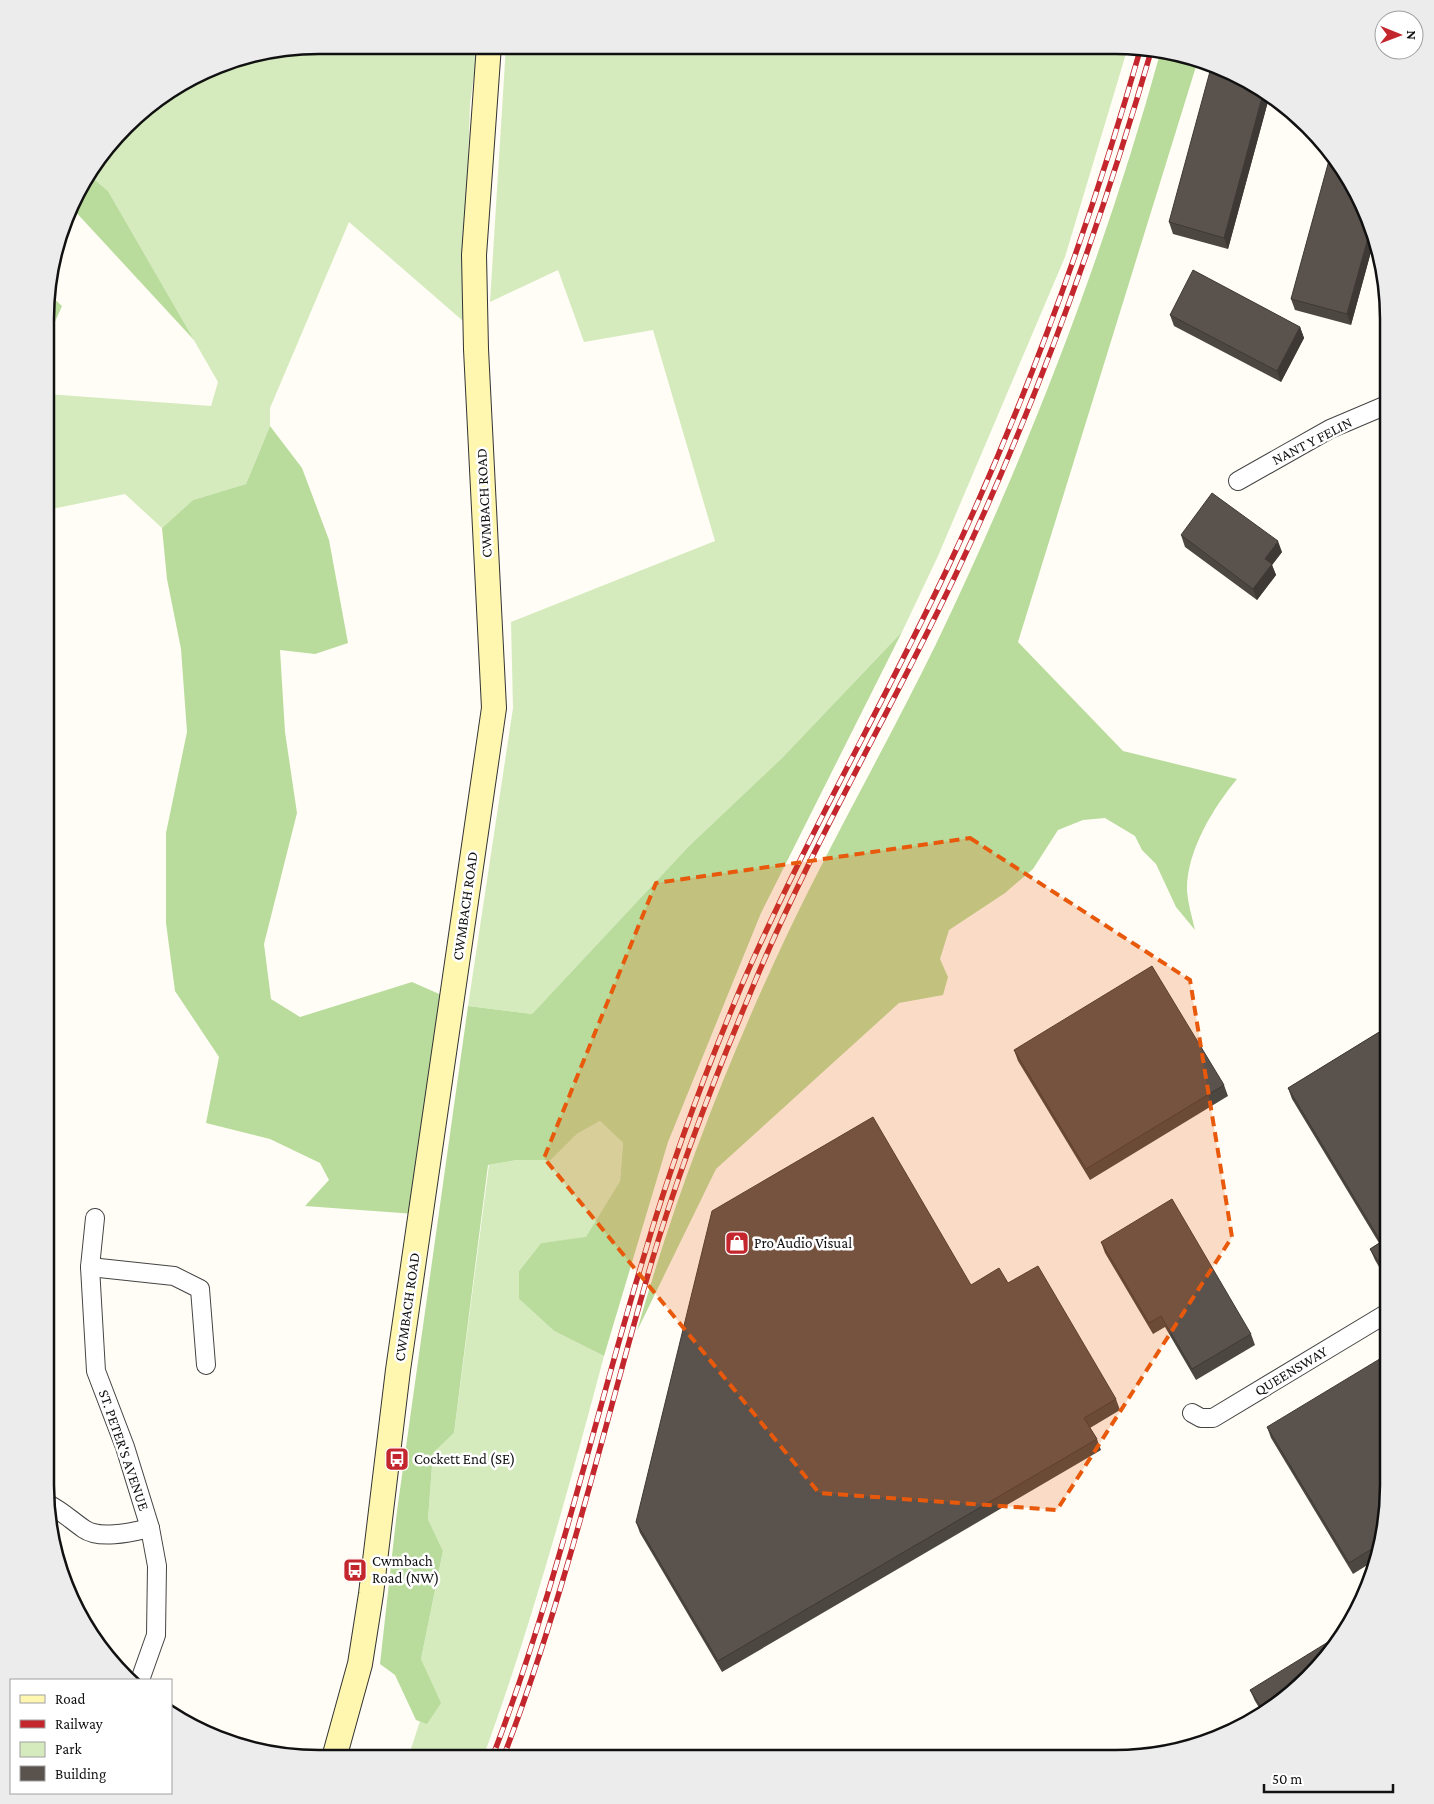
<svg xmlns="http://www.w3.org/2000/svg" width="1434" height="1804" viewBox="0 0 1434 1804" font-family="'Crimson Pro',serif">
	<style>
		.green { fill: #d5ebbd }
		.forest { fill: #b9dc9c }
		.lines { fill: none; stroke-linecap: round; stroke-linejoin: round }
		.street-casing { stroke: #444; stroke-width: 20 }
		.secondary-casing { stroke: #333; stroke-width: 26 }
		.street { stroke: #fff; stroke-width: 18 }
		.secondary { stroke: #fff6b0; stroke-width: 24 }
		.rail-casing { stroke: #c4262e; stroke-width: 5.5 }
		.rail { stroke: #fff; stroke-width: 4; stroke-dasharray: 11; stroke-linecap: butt }
		.wall { fill: #4d4742 }
		.shaded-wall { fill: #3f3936 }
		.building { fill: #5a524d; stroke: #3f3936 }
		.marked { fill: #e8590c; fill-opacity: 0.2; stroke: #e8590c; stroke-width: 4; stroke-dasharray: 10 6; stroke-linejoin: round }
		.labels { text-anchor: middle; dominant-baseline: central; stroke-width: 5; stroke-linejoin: round; paint-order: stroke }
		.street-label { font-size: 15px; fill: #111; stroke: #fff }
		.poi-label { font-size: 15px; fill: #111; stroke: #fff; text-anchor: start }
		.rim { fill: none; stroke: #111; stroke-width: 2.5 }
	</style>
	<rect width="100%" height="100%" fill="#fffdf5"/>
	<!-- green -->
	<g class="green">
		<polygon points="319,45 478,45 470,104 463,321 349,222 270,408 270,426 246,484 193,500 162,528 125,494 47,510 47,394 211,406 218,382 108,191 88,174 139,113 231,60"/>
		<polygon points="506,46 1128,47 1065,257 938,556 902,632 783,757 689,846 532,1014 468,1006 513,708 511,622 715,541 653,330 584,342 558,270 490,302"/>
		<path d="M 600,1121 L 623,1143 L 620,1181 L 586,1238 L 541,1243 L 519,1271 L 519,1299 L 554,1331 L 604,1356 C 568,1491 531,1627 483,1758 L 421,1758 L 409,1755 L 420,1721 L 427,1723 L 440,1703 L 421,1659 L 443,1551 L 428,1519 L 433,1453 L 454,1433 L 489,1165 L 517,1160 L 551,1160 L 577,1134 Z"/>
	</g>
	<!-- forest -->
	<g class="forest">
		<path d="M 1161,50 L 1198,60 L 1018,642 L 1123,751 L 1237,779 C 1213,808 1186,852 1187,891 C 1188,904 1192,917 1195,930 L 1176,907 L 1156,864 L 1142,850 L 1135,836 L 1105,818 L 1083,820 L 1058,830 L 1033,869 L 1005,893 L 949,930 L 940,959 L 948,977 L 943,995 L 899,1003 L 716,1169 L 637,1331 C 672,1206 719,1083 773,965 C 823,855 884,751 937,642 C 1028,452 1105,254 1161,50 Z"/>
		<polygon points="88,174 108,191 194,340 73,209 82,182"/>
		<polygon points="47,292 62,306 47,340"/>
		<polygon points="270,426 302,468 329,540 348,643 315,654 280,650 285,732 297,813 264,944 271,999 300,1017 412,982 446,997 415,1214 305,1206 329,1180 320,1163 270,1139 206,1123 219,1057 175,991 166,923 166,833 187,732 181,649 167,579 162,528 193,500 246,484"/>
		<polygon points="902,632 761,913 668,1142 604,1356 554,1331 519,1299 519,1271 541,1243 586,1237 620,1181 623,1143 600,1121 577,1134 551,1160 517,1160 488,1165 454,1433 433,1453 428,1519 443,1551 421,1659 441,1703 427,1724 416,1720 395,1675 380,1664 397,1511 468,1006 532,1014 689,846 783,757"/>
	</g>
	<g class="lines">
		<!-- street casing -->
		<g class="street-casing">
			<g id="street">
				<polyline points="1238,481 1330,429 1389,404"/>
				<polyline points="95,1218 90,1267 96,1371 125,1447 150,1528 157,1566 156,1635 140,1680"/>
				<polyline points="90,1267 174,1276 200,1289 206,1365"/>
				<polyline points="1192,1413 1201,1418 1213,1418 1389,1312"/>
				<path d="M 48,1504 C 62,1511 71,1520 84,1529 C 100,1540 132,1532 150,1528"/>
			</g>
		</g>
		<!-- secondary casing -->
		<g class="secondary-casing">
			<polyline id="secondary" points="334,1758 360,1664 371,1594 398,1370 494,708 476,349 474,255 489,45"/>
		</g>
		<!-- street -->
		<use href="#street" class="street"/>
		<!-- secondary -->
		<use href="#secondary" class="secondary"/>
		<!-- rail casing -->
		<g class="rail-casing">
			<g id="rail">
				<path d="M 492,1758 C 555,1595 593,1423 644,1256 C 671,1164 704,1075 741,987 C 803,843 882,707 949,565 C 1028,398 1090,225 1141,47"/>
				<path d="M 503,1758 C 565,1597 603,1430 651,1264 C 678,1173 712,1084 749,996 C 808,851 889,715 956,574 C 1036,405 1100,228 1152,48"/>
			</g>
		</g>
		<!-- rail -->
		<use href="#rail" class="rail"/>
	</g>
	<!-- wall -->
	<g class="wall">
		<polygon points="1267,91 1270,94 1228,249 1173,234 1169,222"/>
		<polygon points="1352,182 1375,237 1351,325 1295,310 1291,299"/>
		<polygon points="1170,315 1300,327 1304,338 1281,382 1174,326"/>
		<polygon points="1181,535 1282,552 1272,565 1276,575 1257,600 1185,547"/>
		<polygon points="1389,1026 1389,1269 1382,1272 1375,1260 1370,1249 1379,1243 1292,1099 1288,1088"/>
		<polygon points="1014,1050 1224,1085 1228,1096 1090,1180 1018,1061"/>
		<polygon points="1101,1242 1251,1334 1255,1345 1196,1380 1165,1327 1153,1334 1105,1253"/>
		<polygon points="1008,1283 1116,1399 1120,1410 1090,1428 1097,1439 1101,1450 722,1672 640,1533 636,1522 971,1285"/>
		<polygon points="1267,1427 1388,1503 1377,1559 1353,1574 1271,1438"/>
		<polygon points="1309,1679 1263,1714 1255,1701 1250,1690"/>
	</g>
	<!-- shaded-wall -->
	<g class="shaded-wall">
		<polygon points="1264,90 1270,94 1228,249 1224,238"/>
		<polygon points="1371,227 1375,237 1351,325 1347,314"/>
		<polygon points="1300,327 1304,338 1281,382 1277,371"/>
		<polygon points="1278,541 1282,552 1272,565 1276,575 1257,600 1253,589 1265,559"/>
	</g>
	<!-- building -->
	<g class="building">
		<polygon points="1212,64 1220,66 1264,90 1224,238 1169,222"/>
		<polygon points="1331,153 1352,182 1371,227 1347,314 1291,299"/>
		<polygon points="1193,270 1300,327 1277,371 1170,315"/>
		<polygon points="1212,493 1278,541 1265,559 1272,564 1253,589 1181,535"/>
		<polygon points="1152,966 1224,1085 1086,1169 1014,1050"/>
		<polygon points="1389,1026 1389,1255 1378,1261 1370,1249 1381,1242 1288,1088"/>
		<polygon points="873,1117 971,1285 999,1268 1008,1283 1038,1266 1116,1399 1084,1418 1097,1439 718,1661 636,1522 712,1211"/>
		<polygon points="1172,1199 1251,1334 1192,1369 1161,1316 1149,1323 1101,1242"/>
		<polygon points="1388,1354 1388,1503 1380,1544 1349,1563 1267,1427"/>
		<polygon points="1346,1631 1343,1637 1309,1679 1265,1713 1250,1690"/>
	</g>
	<!-- marked area -->
	<path class="marked" d="M 970,838 L 1190,980 L 1232,1237 L 1057,1510 L 819,1493 L 544,1158 L 656,883 Z"/>
	<!-- icons -->
	<defs>
		<g id="shop-square" transform="scale(1.25)"><rect x="-9" y="-9" width="18" height="18" rx="4" fill="#c4262e" stroke="#fff"/><path d="M-5-2.5h2.3a2.7 3.5 0 0 1 5.4 0H5L5.5 6h-11ZM-1.5-2.5h3a1.5 2.3 0 0 0-3 0Z" fill="#fff"/></g>
		<g id="bus-square" transform="scale(1.25)"><rect x="-9" y="-9" width="18" height="18" rx="4" fill="#c4262e" stroke="#fff"/><path d="M-5-6H5V4H4V6H2V4H-2V6H-4V4H-5ZM-3.5-4V0h7V-4ZM-3.5 1.2v1.5H-2V1.2ZM2 1.2v1.5H3.5V1.2Z" fill="#fff"/></g>
	</defs>
	<g fill-rule="evenodd">
		<use href="#shop-square" x="737" y="1243"/>
		<use href="#bus-square" x="397" y="1459"/>
		<use href="#bus-square" x="355" y="1570"/>
	</g>
	<g class="labels">
		<!-- street labels -->
		<g class="street-label">
			<text transform="translate(1312 441) rotate(-27)">NANT Y FELIN</text>
			<text transform="translate(484 503) rotate(-93)">CWMBACH ROAD</text>
			<text transform="translate(465 906) rotate(-82)">CWMBACH ROAD</text>
			<text transform="translate(407 1307) rotate(-82)">CWMBACH ROAD</text>
			<text transform="translate(1291 1371) rotate(-31)">QUEENSWAY</text>
			<text transform="translate(124 1450) rotate(71)">ST. PETER'S AVENUE</text>
		</g>
		<!-- poi labels -->
		<g class="poi-label">
			<text x="754" y="1243">Pro Audio Visual</text>
			<text x="414" y="1459">Cockett End (SE)</text>
			<text x="372" y="1561">Cwmbach<tspan x="372" dy="17">Road (NW)</tspan></text>
		</g>
	</g>
	<!-- crop -->
	<path d="M0 0H1434V1804H0ZM319 54H1115A265 265 0 0 1 1380 319V1485A265 265 0 0 1 1115 1750H319A265 265 0 0 1 54 1485V319A265 265 0 0 1 319 54Z" fill="#ececec" fill-rule="evenodd"/>
	<path class="rim" d="M319 54H1115A265 265 0 0 1 1380 319V1485A265 265 0 0 1 1115 1750H319A265 265 0 0 1 54 1485V319A265 265 0 0 1 319 54Z"/>
	<!-- legend -->
	<rect x="10" y="1679" width="162" height="115" fill="#ffffff" stroke="#a0a0a0"/>
	<rect x="20" y="1695" width="25" height="8" fill="#fff6b0" stroke="#a0a0a0"/>
	<text x="55" y="1704" font-size="15" fill="#111111">Road</text>
	<rect x="20" y="1720" width="25" height="8" fill="#c4262e" stroke="#a0a0a0"/>
	<text x="55" y="1729" font-size="15" fill="#111111">Railway</text>
	<rect x="20" y="1742" width="25" height="15" fill="#d5ebbd" stroke="#a0a0a0"/>
	<text x="55" y="1754" font-size="15" fill="#111111">Park</text>
	<rect x="20" y="1766" width="25" height="15" fill="#5a524d" stroke="#a0a0a0"/>
	<text x="55" y="1779" font-size="15" fill="#111111">Building</text>
	<!-- north arrow -->
	<g transform="translate(1399 35) rotate(91)"><circle r="24" fill="#ffffff" stroke="#a0a0a0"/>
	<path d="M0-4L9 19L0 12L-9 19Z" fill="#c4262e"/>
	<text y="-8" font-size="14" font-weight="bold" text-anchor="middle" fill="#111111">N</text>
	</g>
	<!-- scale -->
	<path d="M1264 1784v8h129v-8" fill="none" stroke="#111111" stroke-width="2.5"/>
	<text x="1272" y="1784" font-size="15" fill="#111111" stroke="#ffffff" stroke-width="4" paint-order="stroke">50 m</text>
</svg>
